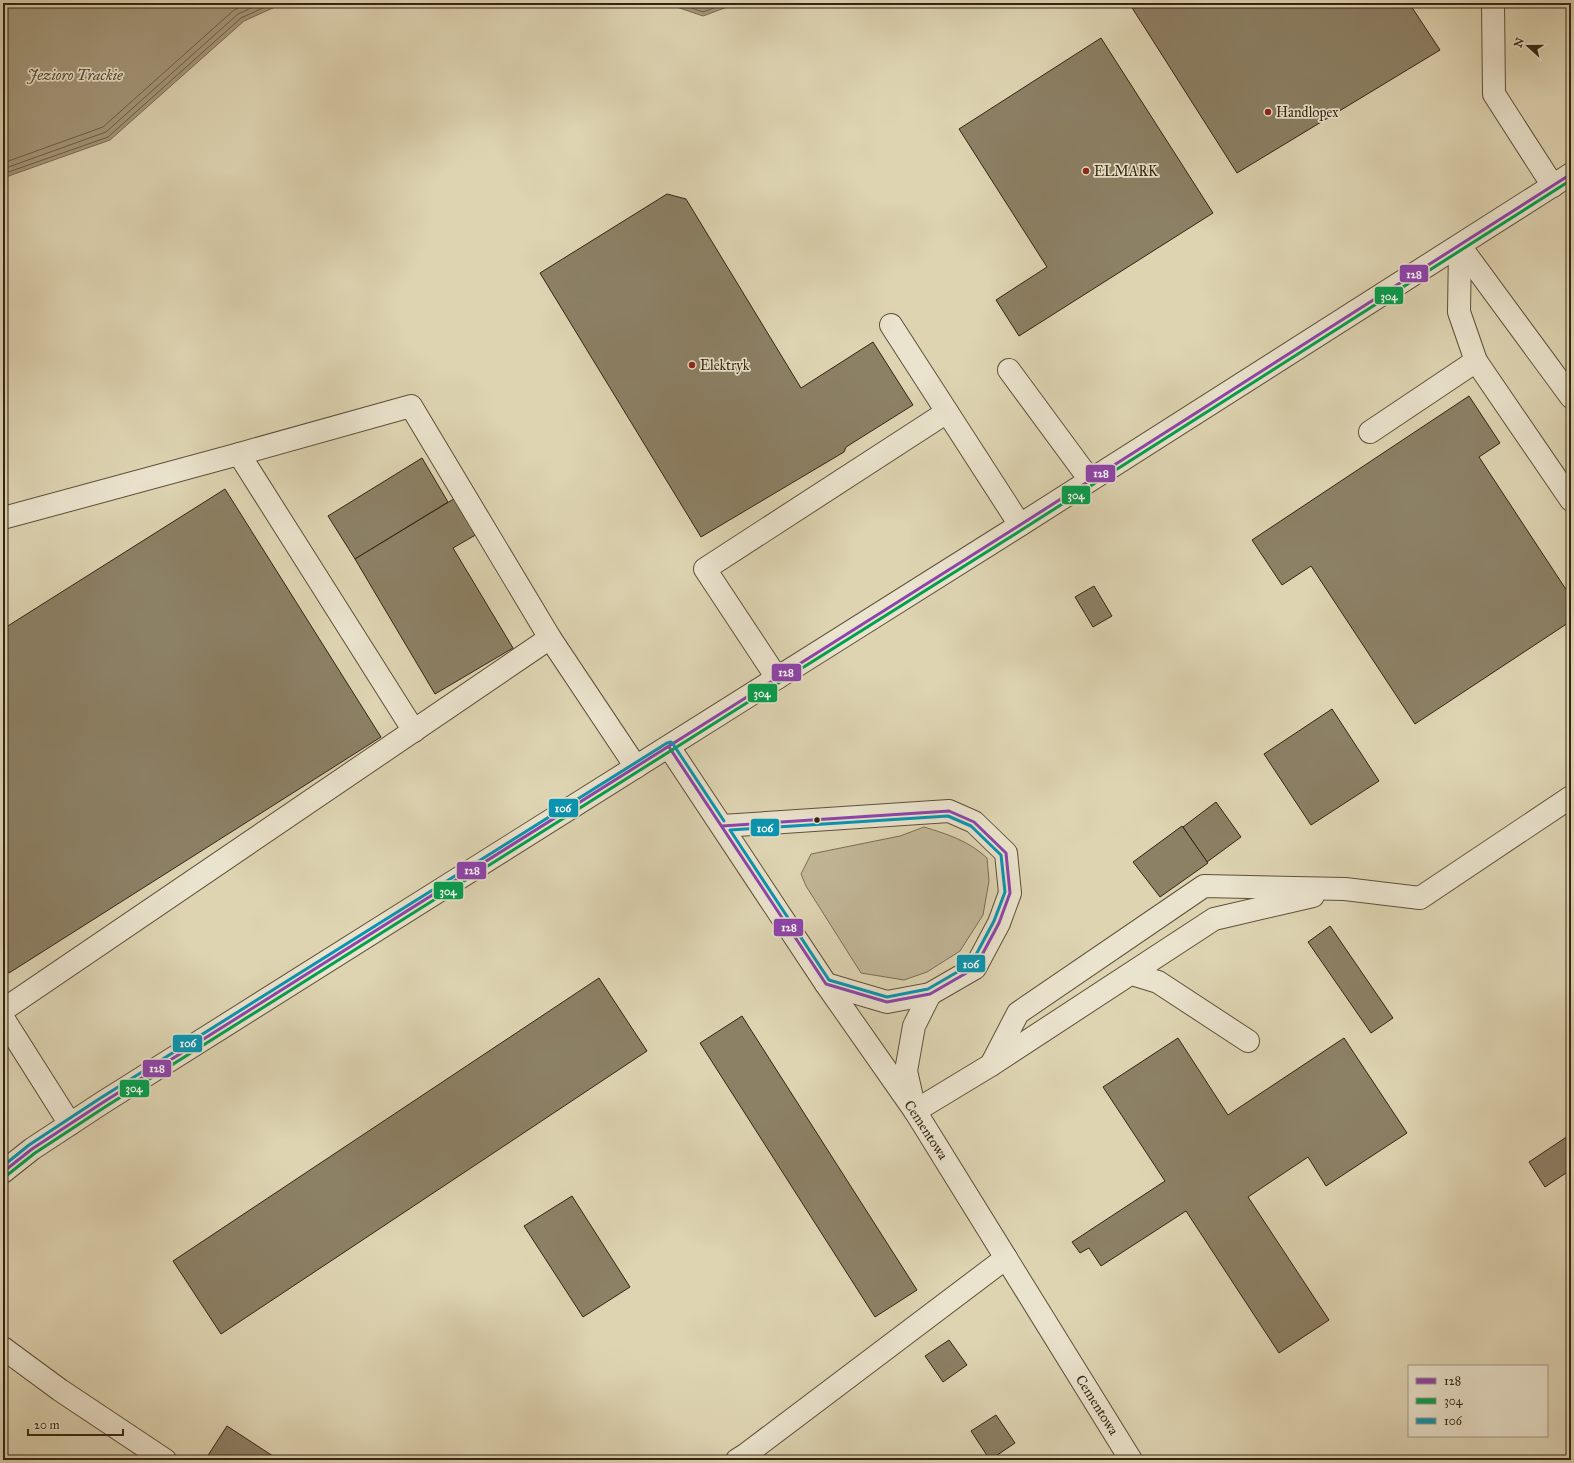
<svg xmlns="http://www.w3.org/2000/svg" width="1574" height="1463" viewBox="0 0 1574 1463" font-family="'IM FELL Great Primer',serif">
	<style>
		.green { fill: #c1b697; stroke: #7a6d54 }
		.water { fill: #a4987b; stroke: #776a51 }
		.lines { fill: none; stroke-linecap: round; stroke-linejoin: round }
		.shore { stroke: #6c5e46; stroke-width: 1 }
		.building { fill: #8c8065; stroke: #342411 }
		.minor-casing { stroke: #5e5039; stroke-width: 24 }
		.minor { stroke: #eae3cd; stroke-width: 22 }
		.bus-1-casing { stroke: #eae3cd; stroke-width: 6 }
		.bus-2-casing { stroke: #eae3cd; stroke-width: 6 }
		.bus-3-casing { stroke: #eae3cd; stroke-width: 6 }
		.bus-1 { stroke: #8e44ad; stroke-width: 3 }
		.bus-2 { stroke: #03a04e; stroke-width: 3 }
		.bus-3 { stroke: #0895b2; stroke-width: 3 }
		.poi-dot { fill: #8f2418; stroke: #eae3cd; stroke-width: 1.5 }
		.bus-dot { fill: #342411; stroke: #eae3cd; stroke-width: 1.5 }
		.labels { text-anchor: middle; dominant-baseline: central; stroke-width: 3.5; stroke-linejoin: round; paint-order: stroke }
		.poi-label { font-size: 14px; fill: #342411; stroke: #eae3cd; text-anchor: start }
		.street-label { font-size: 14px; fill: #342411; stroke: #eae3cd }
		.water-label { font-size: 15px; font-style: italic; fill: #564731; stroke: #eae3cd }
		.line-badge { stroke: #eae3cd; stroke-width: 1.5 }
		.badge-label { font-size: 11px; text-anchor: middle; font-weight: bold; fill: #fff }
	</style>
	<rect width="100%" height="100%" fill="#ded4b2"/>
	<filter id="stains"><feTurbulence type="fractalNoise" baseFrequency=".005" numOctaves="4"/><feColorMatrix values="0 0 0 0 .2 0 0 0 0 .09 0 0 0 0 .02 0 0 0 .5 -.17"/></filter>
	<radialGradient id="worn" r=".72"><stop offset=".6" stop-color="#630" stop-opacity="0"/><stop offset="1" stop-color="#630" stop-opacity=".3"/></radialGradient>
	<!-- green -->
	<path class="green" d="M 924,827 C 947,834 969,841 987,858 L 989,881 L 983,915 L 960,951 L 927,972 L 904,980 L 861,973 L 806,886 L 801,874 L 811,854 L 900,836 Z"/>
	<!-- water -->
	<g class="water">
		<polygon points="3,3 284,3 244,21 110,140 3,178"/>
		<polygon points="665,3 738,3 703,16"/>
	</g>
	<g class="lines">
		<!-- shore -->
		<g class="shore">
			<polyline points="677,3 703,12 727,3"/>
			<polyline points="3,163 103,127 234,10 248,3"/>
			<polyline points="3,169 106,132 238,14 262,3"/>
			<polyline points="3,174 108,137 241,18 274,3"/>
		</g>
	</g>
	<!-- building -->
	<g class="building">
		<polygon points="1129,3 1409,3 1440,50 1237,173"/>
		<polygon points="1101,38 1213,213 1019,336 996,300 1047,267 959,129"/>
		<polygon points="667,194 686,199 801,388 873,342 913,405 846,447 844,452 701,537 540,273"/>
		<polygon points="1469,396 1500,443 1479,457 1571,597 1571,621 1415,724 1311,566 1282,585 1252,540"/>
		<polygon points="422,458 448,502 355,559 328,516"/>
		<polygon points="225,489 381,737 9,973 3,963 3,629"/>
		<polygon points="457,497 479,533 453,548 513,648 435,694 355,559"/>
		<polygon points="1094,586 1112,616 1093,627 1075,597"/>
		<polygon points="1332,709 1379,781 1311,825 1264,754"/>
		<polygon points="1216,802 1241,837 1207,862 1183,827"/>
		<polygon points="1182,826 1208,863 1160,897 1133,862"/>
		<polygon points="1330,926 1393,1018 1371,1033 1308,942"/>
		<polygon points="599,978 647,1051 221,1334 173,1261"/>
		<polygon points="742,1016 917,1290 875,1317 700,1043"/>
		<polygon points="1178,1038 1228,1115 1344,1038 1407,1133 1326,1186 1308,1157 1248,1197 1329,1320 1279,1353 1186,1211 1101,1266 1089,1248 1080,1253 1072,1242 1165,1181 1103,1087"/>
		<polygon points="1571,1134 1571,1175 1569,1171 1545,1187 1529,1162"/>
		<polygon points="572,1196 630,1287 583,1317 524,1226"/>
		<polygon points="949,1340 967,1365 943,1382 925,1356"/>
		<polygon points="996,1415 1015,1443 990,1460 971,1431"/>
		<polygon points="227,1426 279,1460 205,1460"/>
	</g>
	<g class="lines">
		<!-- minor casing -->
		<g class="minor-casing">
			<g id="minor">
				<polyline points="1493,3 1494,94 1553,186"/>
				<polyline points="1460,246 1571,397"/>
				<polyline points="891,325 1020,525"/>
				<polyline points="1476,361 1571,500"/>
				<polyline points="1009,370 1090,480"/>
				<polyline points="1370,432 1476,361 1459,312 1460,246"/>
				<polyline points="239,454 414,731"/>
				<polyline points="3,518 239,454 411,406 550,638 636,767"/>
				<polyline points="777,678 705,569 947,412"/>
				<polyline points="669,747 826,984 915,1111 1131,1460"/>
				<polyline points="722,826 949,811 974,822 1006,853 1010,893 999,923 975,968 930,994 887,1002 826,984"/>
				<polyline points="1132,974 1158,982 1248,1041"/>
				<polyline points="930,994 914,1026 906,1071 915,1111 991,1065 1214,919 1313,896"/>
				<polyline points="3,1010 550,638"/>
				<polyline points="3,1018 70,1124"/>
				<polyline points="991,1065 1018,1013 1204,886 1345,889 1420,898 1571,797"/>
				<polyline points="3,1172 32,1149 102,1103 1020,525 1571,174"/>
				<polyline points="3,1348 60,1390 165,1460"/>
				<polyline points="737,1460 745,1455 1006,1258"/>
			</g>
		</g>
		<!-- minor -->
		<use href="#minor" class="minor"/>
		<!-- bus-1 casing -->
		<g class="bus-1-casing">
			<g id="bus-1">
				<polyline points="669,747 826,984 887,1002 930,994 975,968 999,923 1010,893 1006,853 974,822 949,811 722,826"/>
				<polyline points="3,1172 32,1149 102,1103 1020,525 1571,174"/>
			</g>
		</g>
		<!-- bus-2 casing -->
		<g class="bus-2-casing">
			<polyline id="bus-2" points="6,1176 35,1153 105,1107 1023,529 1571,180"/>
		</g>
		<!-- bus-3 casing -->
		<g class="bus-3-casing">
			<g id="bus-3">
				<polygon points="948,816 971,826 1001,855 1005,892 994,921 971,964 928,989 887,997 829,980 730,830"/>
				<polyline points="3,1166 29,1145 99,1099 667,743 671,742 673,744 724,821"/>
			</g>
		</g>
		<!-- bus-1 -->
		<use href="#bus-1" class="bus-1"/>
		<!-- bus-2 -->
		<use href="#bus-2" class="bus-2"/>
		<!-- bus-3 -->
		<use href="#bus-3" class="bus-3"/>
	</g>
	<!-- markers -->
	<g class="poi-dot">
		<circle cx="1268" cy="112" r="4"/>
		<circle cx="1086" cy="171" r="4"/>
		<circle cx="692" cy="365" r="4"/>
	</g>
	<circle class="bus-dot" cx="817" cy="820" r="3.5"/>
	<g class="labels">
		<!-- poi labels -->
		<g class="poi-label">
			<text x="1276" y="112">Handlopex</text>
			<text x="1094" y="171">ELMARK</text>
			<text x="700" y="365">Elektryk</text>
		</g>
		<!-- street labels -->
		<g class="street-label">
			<text transform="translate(926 1130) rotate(57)">Cementowa</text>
			<text transform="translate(1097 1405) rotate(58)">Cementowa</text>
		</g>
		<!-- water labels -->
		<g class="water-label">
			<text x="75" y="75">Jezioro Trackie</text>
		</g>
	</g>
	<g class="line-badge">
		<rect x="1399" y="264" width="30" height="19" rx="4" fill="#8e44ad"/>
		<rect x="1374" y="286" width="30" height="19" rx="4" fill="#03a04e"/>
		<rect x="1085" y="464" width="31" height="19" rx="4" fill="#8e44ad"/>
		<rect x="1061" y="485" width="30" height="20" rx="4" fill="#03a04e"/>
		<rect x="771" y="663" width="31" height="19" rx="4" fill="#8e44ad"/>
		<rect x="747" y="683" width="31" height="20" rx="4" fill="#03a04e"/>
		<rect x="548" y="798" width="31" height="20" rx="4" fill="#0895b2"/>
		<rect x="750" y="818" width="30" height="19" rx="4" fill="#0895b2"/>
		<rect x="456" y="861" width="31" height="19" rx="4" fill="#8e44ad"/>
		<rect x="433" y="881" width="31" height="19" rx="4" fill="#03a04e"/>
		<rect x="773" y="918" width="31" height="19" rx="4" fill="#8e44ad"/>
		<rect x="956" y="954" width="30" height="19" rx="4" fill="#0895b2"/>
		<rect x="172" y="1034" width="31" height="19" rx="4" fill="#0895b2"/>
		<rect x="142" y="1059" width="30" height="19" rx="4" fill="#8e44ad"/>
		<rect x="119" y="1079" width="31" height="19" rx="4" fill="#03a04e"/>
	</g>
	<g class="badge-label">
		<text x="1414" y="278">128</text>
		<text x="1389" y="300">304</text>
		<text x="1101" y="477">128</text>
		<text x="1076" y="499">304</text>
		<text x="786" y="676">128</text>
		<text x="762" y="697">304</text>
		<text x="563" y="812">106</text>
		<text x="765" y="832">106</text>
		<text x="472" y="874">128</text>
		<text x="448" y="895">304</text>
		<text x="789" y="931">128</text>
		<text x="971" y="968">106</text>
		<text x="188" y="1047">106</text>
		<text x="157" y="1072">128</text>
		<text x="134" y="1092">304</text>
	</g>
	<!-- margin -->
	<rect width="1574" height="1463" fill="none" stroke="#ded4b2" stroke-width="16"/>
	<rect x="4" y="4" width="1566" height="1455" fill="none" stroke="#342411" stroke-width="2"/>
	<rect x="8" y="8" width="1558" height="1447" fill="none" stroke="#342411"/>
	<!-- legend -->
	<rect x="1408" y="1365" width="140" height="72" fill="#eae3cd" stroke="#a19782"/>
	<rect x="1416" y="1378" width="20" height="6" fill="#8e44ad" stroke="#a19782"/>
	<text x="1444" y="1385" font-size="12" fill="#342411">128</text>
	<rect x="1416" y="1398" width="20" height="6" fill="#03a04e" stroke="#a19782"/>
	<text x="1444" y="1405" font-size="12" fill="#342411">304</text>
	<rect x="1416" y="1418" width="20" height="6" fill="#0895b2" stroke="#a19782"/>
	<text x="1444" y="1425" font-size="12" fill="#342411">106</text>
	<!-- north arrow -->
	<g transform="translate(1528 46) rotate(291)" stroke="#eae3cd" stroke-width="3" paint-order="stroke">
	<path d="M0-3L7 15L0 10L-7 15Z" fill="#342411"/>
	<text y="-6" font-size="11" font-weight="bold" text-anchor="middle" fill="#342411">N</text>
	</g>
	<!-- scale -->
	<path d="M28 1429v6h95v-6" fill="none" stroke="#342411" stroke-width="2"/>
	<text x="34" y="1429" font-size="12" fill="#342411" stroke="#eae3cd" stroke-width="3" paint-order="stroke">20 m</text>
	<rect width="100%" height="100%" filter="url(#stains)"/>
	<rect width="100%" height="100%" fill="url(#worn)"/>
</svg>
